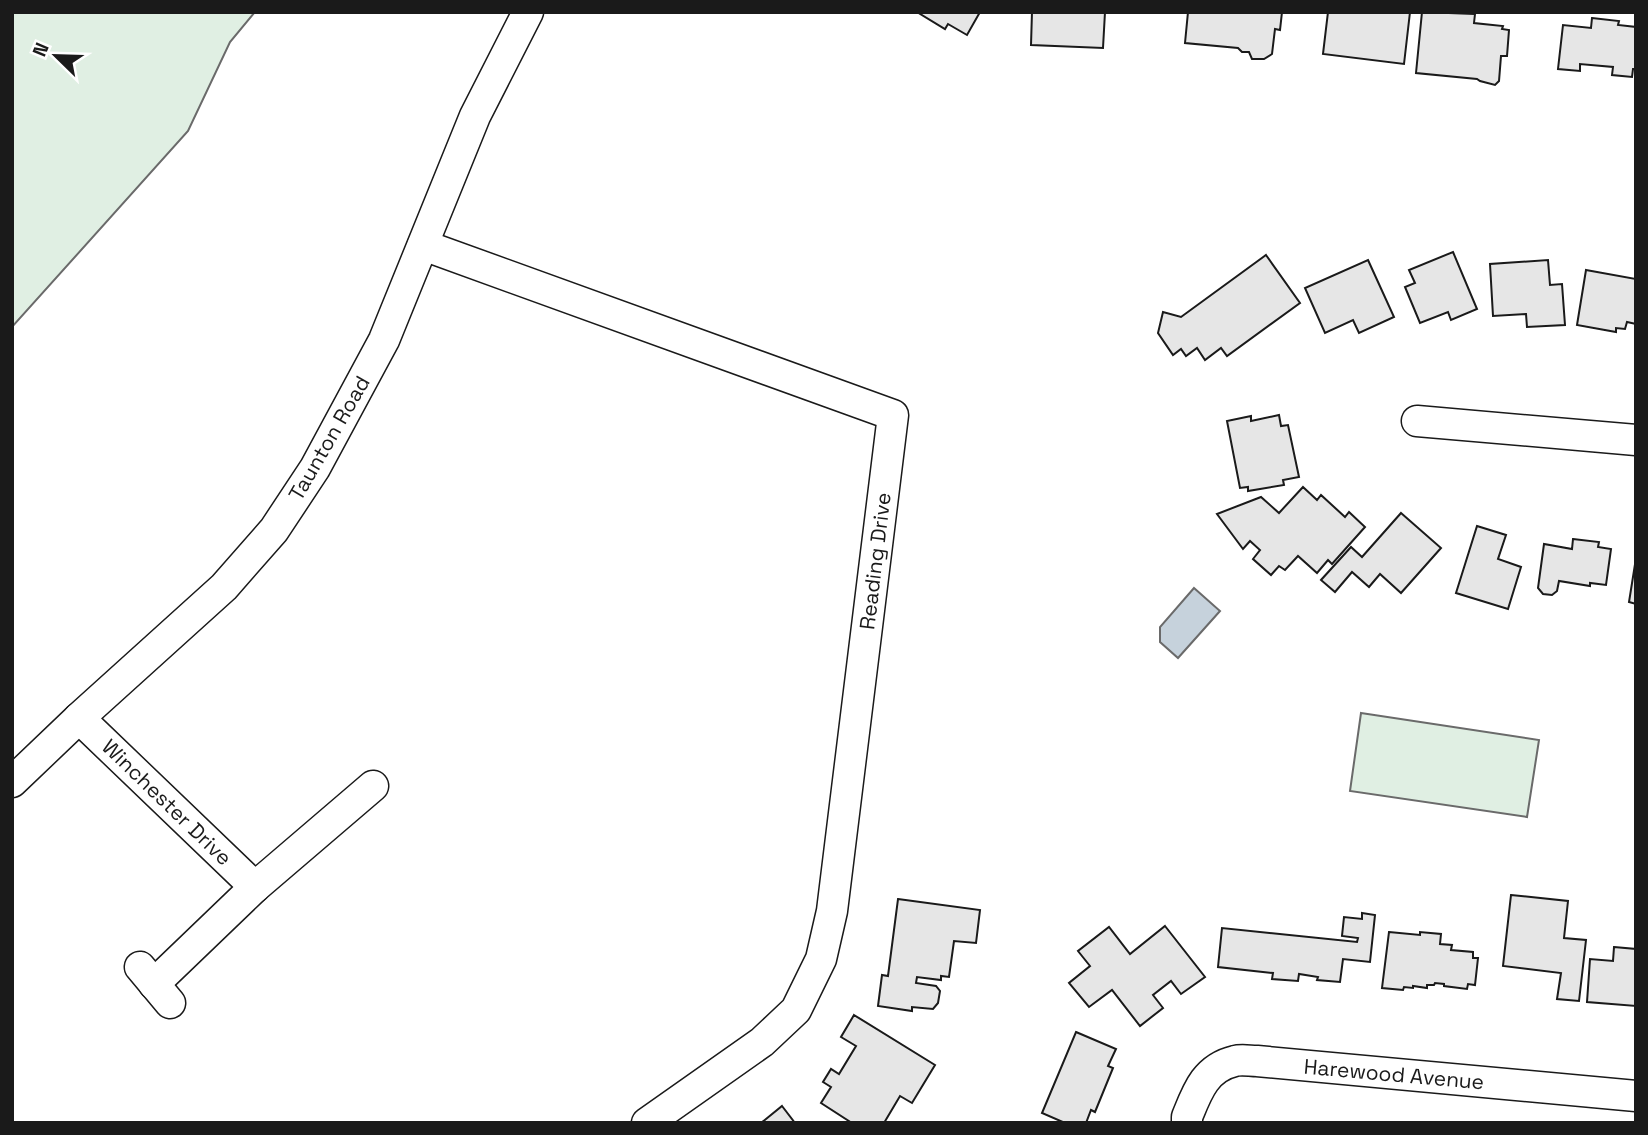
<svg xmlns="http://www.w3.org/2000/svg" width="1648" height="1135" viewBox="0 0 1648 1135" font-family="'Space Grotesk',sans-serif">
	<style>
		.green { fill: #e0efe3; stroke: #6a6a6a; stroke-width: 2 }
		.water { fill: #c6d2dc; stroke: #6a6a6a; stroke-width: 2 }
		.building { fill: #e6e6e6; stroke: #1a1a1a; stroke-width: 2 }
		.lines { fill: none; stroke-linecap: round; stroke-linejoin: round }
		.street-casing { stroke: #1a1a1a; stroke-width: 33 }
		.street { stroke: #fff; stroke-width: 30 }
		.labels { text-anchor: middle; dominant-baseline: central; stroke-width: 5; stroke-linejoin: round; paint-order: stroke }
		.street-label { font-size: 21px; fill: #1a1a1a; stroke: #fff }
	</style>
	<rect width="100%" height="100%" fill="#fff"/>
	<!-- green -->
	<g class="green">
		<polygon points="12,12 255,12 230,42 188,131 12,327"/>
		<polygon points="1361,713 1539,740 1527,817 1350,791"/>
	</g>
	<!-- water -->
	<polygon class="water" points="1194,588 1220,611 1178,658 1160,642 1160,627"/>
	<!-- building -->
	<g class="building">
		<polygon points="917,12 980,12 967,35 948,24 945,29"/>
		<polygon points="1032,12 1105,12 1103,48 1031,45"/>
		<polygon points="1188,12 1282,12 1280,30 1275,29 1272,54 1264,59 1252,59 1249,52 1242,52 1238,48 1185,43"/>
		<polygon points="1328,12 1410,12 1404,64 1323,54"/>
		<polygon points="1422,12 1475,14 1474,23 1503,26 1502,29 1509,30 1507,56 1501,56 1499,81 1495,85 1480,81 1477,79 1416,73"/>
		<polygon points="1592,18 1619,21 1618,25 1636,27 1636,69 1633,69 1632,77 1612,75 1613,67 1580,64 1580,71 1558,69 1563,25 1591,28"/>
		<polygon points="1453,252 1477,309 1451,320 1448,312 1420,323 1405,287 1415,283 1409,270"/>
		<polygon points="1266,255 1300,303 1227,356 1221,348 1205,360 1197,348 1186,356 1181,349 1173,355 1158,333 1163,312 1181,317"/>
		<polygon points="1368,260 1394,317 1359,333 1353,320 1325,333 1305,288"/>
		<polygon points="1548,260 1550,285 1562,284 1565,325 1527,327 1526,314 1493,316 1490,264"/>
		<polygon points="1586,270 1636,279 1636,324 1627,322 1625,329 1616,328 1616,332 1577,325"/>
		<polygon points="1279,415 1281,426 1288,425 1299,477 1283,480 1284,485 1248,491 1248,487 1240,488 1227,421 1251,416 1251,421"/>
		<polygon points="1303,487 1317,500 1321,495 1345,517 1349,512 1365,527 1332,564 1328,560 1317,573 1298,556 1285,570 1279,566 1271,575 1253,559 1260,550 1250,541 1243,549 1217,514 1261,497 1279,513"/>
		<polygon points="1401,513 1441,548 1401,593 1380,574 1369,587 1352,572 1335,592 1321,580 1351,547 1362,557"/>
		<polygon points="1477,526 1506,535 1498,559 1521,567 1508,609 1456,593"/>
		<polygon points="1573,539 1599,542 1598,547 1611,549 1606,585 1590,583 1590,586 1559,581 1557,591 1552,595 1543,594 1538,588 1544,544 1572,549"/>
		<polygon points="1636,558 1636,604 1629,602"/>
		<polygon points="1511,895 1568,901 1564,938 1586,940 1579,1001 1557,999 1561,973 1503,966"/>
		<polygon points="898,899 980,910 976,943 954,941 949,977 941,976 941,980 917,977 916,983 936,986 940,991 938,1003 933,1009 912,1007 912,1011 878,1006 882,975 888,976"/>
		<polygon points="1362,913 1375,915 1370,962 1343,959 1340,982 1317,980 1318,977 1299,974 1298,981 1272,979 1273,973 1218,967 1222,928 1357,942 1358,938 1342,936 1344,917 1362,919"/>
		<polygon points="1165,926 1205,977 1181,994 1171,981 1153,995 1163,1008 1140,1026 1112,990 1089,1007 1069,983 1090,966 1078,951 1109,927 1130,954"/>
		<polygon points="1389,932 1420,935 1420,932 1441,934 1440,944 1452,945 1451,950 1473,952 1473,958 1478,958 1475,985 1468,984 1467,989 1444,986 1444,984 1435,983 1434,985 1427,985 1427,988 1413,986 1413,988 1404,987 1403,990 1382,988"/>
		<polygon points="1614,947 1636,949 1636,1006 1587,1002 1590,959 1613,961"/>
		<polygon points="854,1015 935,1065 912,1103 900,1096 884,1123 852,1123 821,1103 831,1087 823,1082 831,1069 839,1074 856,1046 841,1037"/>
		<polygon points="1076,1032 1116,1049 1108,1066 1113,1068 1095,1112 1091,1110 1086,1123 1065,1123 1042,1113"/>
		<polygon points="782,1106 795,1123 761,1123"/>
	</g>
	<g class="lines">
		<!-- street casing -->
		<g class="street-casing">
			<g id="street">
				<polyline points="423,245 893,415 832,911 821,959 796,1010 762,1042 647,1123"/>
				<polyline points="1417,421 1636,440"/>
				<polyline points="79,718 255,887"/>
				<polyline points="12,782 79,718 224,587 274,530 315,468 384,340 475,116 528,12"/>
				<polyline points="140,967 170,1003"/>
				<polyline points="154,984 255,887 373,786"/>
				<path d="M 1187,1123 L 1187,1117 C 1197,1092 1205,1068 1235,1061 C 1242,1059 1250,1061 1257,1061 L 1636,1096"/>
			</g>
		</g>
		<!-- street -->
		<use href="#street" class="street"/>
	</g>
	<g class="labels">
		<!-- street labels -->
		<g class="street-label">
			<text transform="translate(329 438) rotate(-60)">Taunton Road</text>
			<text transform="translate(875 561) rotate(-83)">Reading Drive</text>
			<text transform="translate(167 802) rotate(44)">Winchester Drive</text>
			<text transform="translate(1394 1074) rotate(5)">Harewood Avenue</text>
		</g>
	</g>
	<!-- border -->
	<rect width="1648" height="1135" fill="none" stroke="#1a1a1a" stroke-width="28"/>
	<!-- north arrow -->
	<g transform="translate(56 56) rotate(293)" stroke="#ffffff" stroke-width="5" paint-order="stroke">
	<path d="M0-5L12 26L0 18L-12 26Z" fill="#1a1a1a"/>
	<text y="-10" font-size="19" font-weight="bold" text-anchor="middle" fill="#1a1a1a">N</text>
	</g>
</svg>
